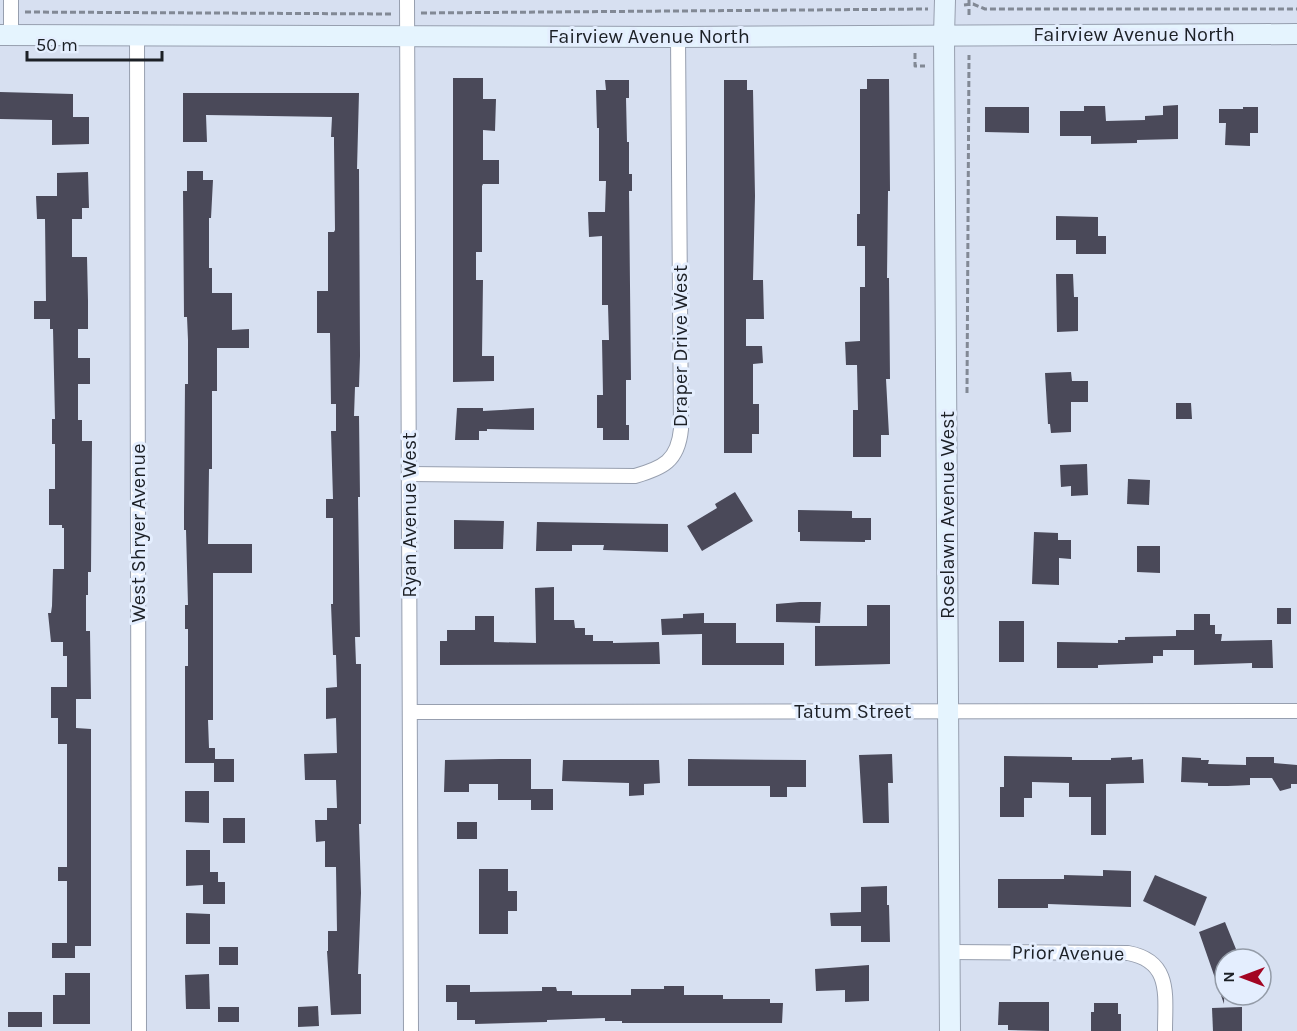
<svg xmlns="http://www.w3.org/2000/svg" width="1297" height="1031" viewBox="0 0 1297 1031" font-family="Karla,sans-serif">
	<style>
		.building { fill: #4a4959 }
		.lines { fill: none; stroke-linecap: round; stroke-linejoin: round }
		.street-casing { stroke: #979faf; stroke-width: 16 }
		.secondary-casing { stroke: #979faf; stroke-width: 22 }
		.path { stroke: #828995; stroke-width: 3; stroke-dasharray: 6 3; stroke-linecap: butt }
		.street { stroke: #fff; stroke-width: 14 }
		.secondary { stroke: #e5f4fe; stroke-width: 20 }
		.labels { text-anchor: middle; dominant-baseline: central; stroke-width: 6; stroke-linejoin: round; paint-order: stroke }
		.street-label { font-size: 20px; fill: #1c2026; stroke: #e4eefe }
	</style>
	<rect width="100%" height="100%" fill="#d7e0f1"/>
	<!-- building -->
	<g class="building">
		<polygon points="453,78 483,78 483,99 496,99 495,131 483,130 483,160 499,160 499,184 483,184 482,186 482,252 476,252 476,280 483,280 482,356 494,356 494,381 453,382"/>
		<polygon points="867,79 889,79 890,191 888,191 887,278 889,278 890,379 886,379 889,435 881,435 881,457 853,457 853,410 858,410 857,365 846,365 845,342 860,341 860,287 865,287 865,246 857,246 857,214 860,214 860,89 867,89"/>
		<polygon points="605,80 629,80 629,98 626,98 627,142 629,142 629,174 632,174 632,191 629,191 631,380 626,380 626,425 629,425 629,440 603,440 603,428 597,428 597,395 603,395 602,340 609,340 608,305 602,305 602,236 589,237 588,212 605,212 606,181 599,181 599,128 597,128 596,90 606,90"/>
		<polygon points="724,80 747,80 747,90 753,90 755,196 753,280 763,280 764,319 746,319 746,346 762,346 763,363 753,364 753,404 759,404 759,434 752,434 752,453 724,453"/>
		<polygon points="0,92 73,94 73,117 89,117 89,144 52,145 52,120 0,119"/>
		<polygon points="183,93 359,93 357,169 359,169 360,356 359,387 355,387 354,416 359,416 360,497 358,497 360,637 355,637 356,664 361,664 361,824 359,824 361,893 358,974 361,974 361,1014 331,1015 327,951 328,951 328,931 337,931 336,867 325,867 325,841 316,842 315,820 327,820 327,808 337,808 336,780 305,780 304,754 337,753 336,718 326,719 326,688 337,687 336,655 333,655 331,604 333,604 333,518 326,518 326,499 333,499 331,431 336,431 336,404 331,404 330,333 317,333 317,291 328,291 328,232 334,232 335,230 334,144 334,137 331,137 332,117 206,115 207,142 183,142"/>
		<polygon points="1178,105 1178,139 1137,140 1137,143 1091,144 1091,136 1060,136 1060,111 1084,111 1084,106 1105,106 1106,121 1145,120 1145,116 1163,115 1163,106"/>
		<polygon points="985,107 1029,107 1029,133 985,132"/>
		<polygon points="1243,107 1258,107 1258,133 1250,133 1250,146 1225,145 1226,123 1219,123 1219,109 1243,109"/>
		<polygon points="187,171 203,171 203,180 213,180 211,218 209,218 209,268 212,268 212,293 232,293 232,330 249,329 249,348 217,348 217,391 212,391 212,469 209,469 208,544 252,544 252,573 213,573 213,720 208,720 209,748 215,748 215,759 234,759 234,782 214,782 214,763 185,763 185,666 188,666 188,629 185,629 185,605 188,605 186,530 184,530 184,513 185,384 188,384 188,340 187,317 184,317 183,191 187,191"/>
		<polygon points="88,172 89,208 82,208 82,219 72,219 72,257 87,257 88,301 88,329 78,329 78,358 90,358 90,384 78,384 78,420 82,420 82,441 92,441 91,572 88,572 88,595 86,595 86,631 90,631 91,699 76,699 76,728 91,729 91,946 75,946 75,958 52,958 52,943 67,943 67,881 58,881 58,867 67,867 67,744 58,744 58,718 51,718 51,687 67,687 67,656 63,656 63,642 51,642 48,613 51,613 52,606 53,569 64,569 64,528 62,528 62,525 49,525 49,489 55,489 55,444 52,444 52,419 55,419 53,329 50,329 50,319 34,319 34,301 46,301 45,219 37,219 36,196 57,196 57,173"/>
		<polygon points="1056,216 1098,217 1098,236 1106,236 1106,254 1076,254 1076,240 1056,240"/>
		<polygon points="1056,274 1073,274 1074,297 1078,297 1078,331 1057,332"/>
		<polygon points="1071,372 1072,381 1088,381 1088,402 1071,402 1071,432 1051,433 1050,424 1048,424 1045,373"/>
		<polygon points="1176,403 1191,403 1192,419 1176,419"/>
		<polygon points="457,408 483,408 483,411 534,408 534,430 487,429 487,431 479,431 479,440 455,440"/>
		<polygon points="1087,464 1088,495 1071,496 1071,486 1061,487 1060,465"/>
		<polygon points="1128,479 1150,480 1149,505 1127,504"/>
		<polygon points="735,492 753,521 702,551 687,526 717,508 715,504"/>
		<polygon points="798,510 852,511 852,518 871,518 871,540 865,540 865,542 800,541 800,532 798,532"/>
		<polygon points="454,520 504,521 503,549 454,549"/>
		<polygon points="537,522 668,524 668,552 603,550 604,545 572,545 572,551 536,551"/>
		<polygon points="1034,532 1058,533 1058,540 1071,540 1071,559 1059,558 1059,585 1032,584"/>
		<polygon points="1137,546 1160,546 1160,573 1137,572"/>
		<polygon points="554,587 554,620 574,620 575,628 585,628 585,635 593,635 593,641 613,641 613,643 659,642 660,664 440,665 440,641 447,641 447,630 475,630 475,616 494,616 494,642 536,643 535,588"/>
		<polygon points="800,602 821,602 820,623 776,622 776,604"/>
		<polygon points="867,605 890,605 890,664 815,666 815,626 867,626"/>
		<rect x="1277" y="608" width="14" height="16"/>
		<polygon points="704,613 704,623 736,623 736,643 784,643 784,665 702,665 702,634 662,635 661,619 683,618 683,614"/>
		<polygon points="1194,614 1210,614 1210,625 1215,625 1215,634 1222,634 1221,641 1272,640 1273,668 1252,668 1252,663 1194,665 1194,650 1163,650 1163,656 1153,656 1153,663 1098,665 1098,668 1057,668 1057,642 1118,643 1118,640 1125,640 1125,637 1176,636 1176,630 1194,630"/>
		<rect x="999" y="621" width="25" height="41"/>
		<polygon points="892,754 893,783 888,783 889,823 863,823 859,755"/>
		<polygon points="1004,756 1072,757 1072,760 1111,760 1111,758 1132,757 1132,760 1143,759 1144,783 1106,784 1106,835 1091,835 1091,797 1069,797 1069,783 1032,782 1032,798 1024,798 1024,817 1000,817 1000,787 1004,787"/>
		<polygon points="1182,757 1201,758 1201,760 1209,760 1208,764 1246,765 1246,757 1274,757 1274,763 1297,765 1297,784 1291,784 1291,788 1280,791 1272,778 1250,778 1250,785 1228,786 1208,786 1208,783 1181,782"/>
		<polygon points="500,759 531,759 531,800 498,800 498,784 469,784 469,792 444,792 445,760"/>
		<polygon points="688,759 806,760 806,787 787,787 787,797 770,797 770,786 688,786"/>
		<polygon points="563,760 659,760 660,783 644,784 644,795 629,796 629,783 562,781"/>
		<rect x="531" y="789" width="22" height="21"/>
		<polygon points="185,791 209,791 209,823 185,822"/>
		<rect x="223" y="818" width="22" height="25"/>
		<rect x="457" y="822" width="20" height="17"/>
		<polygon points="186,850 210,850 210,872 218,872 218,882 225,882 225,904 203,904 203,885 186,886"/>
		<polygon points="479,869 508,869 508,891 517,891 517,911 508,911 508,934 479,934"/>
		<polygon points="1103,870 1131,871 1131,907 1048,904 1048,908 998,908 998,879 1064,879 1064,875 1103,876"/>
		<polygon points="1155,875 1207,897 1195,926 1143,901"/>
		<polygon points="887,886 887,905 889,905 890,942 861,942 861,926 831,926 830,913 861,912 861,887"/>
		<polygon points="186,913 210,914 210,944 186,944"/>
		<polygon points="1225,922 1240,959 1225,959 1224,1004 1199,932"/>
		<rect x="219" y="947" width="19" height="18"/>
		<polygon points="869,965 869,1001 845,1002 845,990 816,991 815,969"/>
		<polygon points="65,973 90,973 90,1024 53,1024 53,995 65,995"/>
		<polygon points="209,974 210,1009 186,1009 185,975"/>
		<polygon points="446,985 470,985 470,992 542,991 542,987 556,987 557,991 572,991 572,995 631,995 631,989 664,989 664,986 684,986 684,995 723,995 723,999 770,999 770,1003 783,1003 782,1023 622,1023 622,1021 605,1021 605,1018 547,1020 547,1022 475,1024 475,1020 457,1020 457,1002 446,1002"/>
		<polygon points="999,1002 1049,1002 1049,1031 1008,1030 1008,1025 998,1025"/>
		<polygon points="1094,1003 1118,1003 1118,1014 1121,1014 1121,1031 1091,1031 1091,1012 1094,1012"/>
		<polygon points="318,1006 319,1026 298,1027 298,1007"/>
		<rect x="218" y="1007" width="21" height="15"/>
		<polygon points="1242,1007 1242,1031 1213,1031 1212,1008"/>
		<rect x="8" y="1012" width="34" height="15"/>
	</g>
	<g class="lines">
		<!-- street casing -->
		<g class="street-casing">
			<g id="street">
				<polyline points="11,0 11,35"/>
				<polyline points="407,0 411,1031"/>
				<polyline points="137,35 139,1031"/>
				<path d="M 409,474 L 635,476 C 663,468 678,461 681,429 L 678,37"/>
				<polyline points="410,712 1297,711"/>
				<path d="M 950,952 L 1128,953 C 1172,961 1165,996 1165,1031"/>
			</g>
		</g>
		<!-- secondary casing -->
		<g class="secondary-casing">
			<g id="secondary">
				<polyline points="945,0 944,35 950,1031"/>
				<polyline points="0,35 678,37 1297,34"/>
			</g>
		</g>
		<!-- path -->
		<g class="path">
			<polyline points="969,0 969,18"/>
			<polyline points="964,5 973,4 985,9 1297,9"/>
			<polyline points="25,12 394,14"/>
			<polyline points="421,13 928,9"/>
			<polyline points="915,53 915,66 925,66"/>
			<polyline points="967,393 969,55"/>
		</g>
		<!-- street -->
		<use href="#street" class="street"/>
		<!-- secondary -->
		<use href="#secondary" class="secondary"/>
	</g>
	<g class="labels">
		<!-- street labels -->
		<g class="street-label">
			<text x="1134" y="34">Fairview Avenue North</text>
			<text x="649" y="36">Fairview Avenue North</text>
			<text transform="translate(680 346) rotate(-90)">Draper Drive West</text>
			<text transform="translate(409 515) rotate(-90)">Ryan Avenue West</text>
			<text transform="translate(947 515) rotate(-90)">Roselawn Avenue West</text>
			<text transform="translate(138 533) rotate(-90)">West Shryer Avenue</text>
			<text x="853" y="711">Tatum Street</text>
			<text transform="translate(1068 953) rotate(1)">Prior Avenue</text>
		</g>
	</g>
	<!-- north arrow -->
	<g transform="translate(1243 977) rotate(270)"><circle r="28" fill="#e4eefe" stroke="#949ca8" stroke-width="1.5"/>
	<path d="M0-4.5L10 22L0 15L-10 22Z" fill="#a30523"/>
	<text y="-9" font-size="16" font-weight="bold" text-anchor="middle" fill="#1c2026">N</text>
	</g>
	<!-- scale -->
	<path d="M27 51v9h135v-9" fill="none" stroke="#1c2026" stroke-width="3"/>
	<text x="36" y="51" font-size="18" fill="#1c2026" stroke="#e4eefe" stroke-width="4.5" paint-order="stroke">50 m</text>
</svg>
